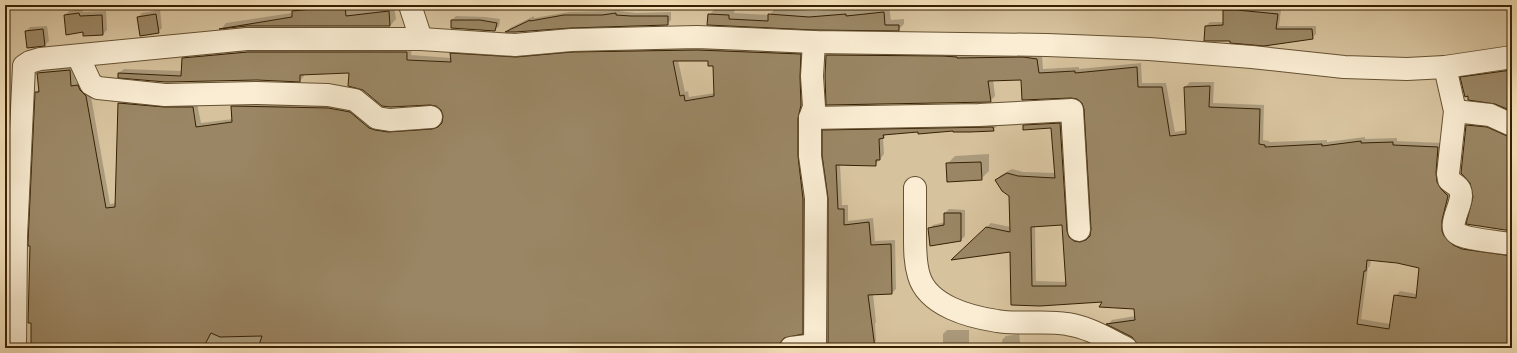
<svg xmlns="http://www.w3.org/2000/svg" width="1517" height="353" viewBox="0 0 1517 353" font-family="'Old Standard TT',serif">
	<style>
		.green { fill: #d6c29d; stroke: #867250 }
		.shadow { fill: #0003; fill-rule: evenodd }
		.building { fill: #9a8664; stroke: #362104; fill-rule: evenodd }
		.lines { fill: none; stroke-linecap: round; stroke-linejoin: round }
		.minor-casing { stroke: #665232; stroke-width: 24 }
		.minor { stroke: #faedd3; stroke-width: 22 }
	</style>
	<rect width="100%" height="100%" fill="#f7e3bc"/>
	<filter id="stains"><feTurbulence type="fractalNoise" baseFrequency=".005" numOctaves="4"/><feColorMatrix values="0 0 0 0 .2 0 0 0 0 .09 0 0 0 0 .02 0 0 0 .5 -.17"/></filter>
	<radialGradient id="worn" r=".72"><stop offset=".6" stop-color="#630" stop-opacity="0"/><stop offset="1" stop-color="#630" stop-opacity=".3"/></radialGradient>
	<!-- green -->
	<polygon class="green" points="306,5 1512,5 1512,348 5,348 5,7"/>
	<!-- shadow -->
	<g class="shadow">
		<polygon points="298,5 351,5 352,10 394,6 396,19 390,26 247,26 222,28 226,23 292,13"/>
		<polygon points="1228,6 1281,10 1279,26 1316,26 1316,34 1312,38 1231,40 1206,26 1210,22 1224,22 1224,10"/>
		<polygon points="889,7 891,20 904,19 904,24 898,30 708,24 709,15 715,9 735,9 734,13 769,15 775,9 816,11 852,9 852,10"/>
		<polygon points="83,9 83,12 106,11 107,30 103,34 84,31 65,15 69,11"/>
		<polygon points="160,10 162,28 158,32 138,17 142,13"/>
		<polygon points="620,10 620,11 636,13 671,12 671,20 667,24 571,26 507,31 510,28 534,16 534,18 569,12 607,11"/>
		<polygon points="456,16 485,17 500,19 499,26 495,30 452,20"/>
		<polygon points="47,26 49,41 45,45 26,31 30,27"/>
		<path d="M 702,45 L 805,50 L 808,194 L 807,328 L 802,333 L 784,337 L 783,344 L 784,348 L 32,348 L 36,92 L 40,89 L 38,74 L 43,69 L 74,66 L 76,82 L 82,81 L 90,91 L 110,204 L 116,203 L 118,103 L 123,98 L 197,103 L 201,123 L 233,119 L 232,106 L 237,102 L 333,104 L 437,125 L 443,123 L 444,116 L 442,110 L 437,105 L 350,72 L 304,74 L 304,76 L 300,81 L 119,73 L 124,69 L 182,71 L 182,58 L 187,54 L 253,47 L 412,47 L 411,55 L 451,58 L 451,54 L 456,49 ZM 678,60 L 709,60 L 714,65 L 715,93 L 689,97 L 688,91 L 685,92 Z"/>
		<path d="M 831,50 L 1042,55 L 1043,69 L 1079,67 L 1079,69 L 1141,63 L 1142,83 L 1166,83 L 1175,132 L 1187,130 L 1185,87 L 1190,82 L 1214,82 L 1213,103 L 1264,105 L 1263,140 L 1269,141 L 1269,142 L 1327,140 L 1327,142 L 1365,137 L 1365,139 L 1397,138 L 1397,141 L 1442,143 L 1452,191 L 1446,215 L 1512,252 L 1512,348 L 1139,348 L 1137,340 L 1133,336 L 1108,324 L 1112,320 L 1135,316 L 1135,308 L 1104,301 L 1040,305 L 1011,251 L 954,258 L 991,223 L 1011,227 L 1010,195 L 996,180 L 1001,175 L 1012,169 L 1023,172 L 1056,173 L 1052,127 L 1024,126 L 1028,121 L 1064,119 L 1085,238 L 1091,236 L 1092,230 L 1085,109 L 1083,102 L 1078,98 L 1022,79 L 993,79 L 995,96 L 990,101 L 827,55 ZM 1063,224 L 1066,282 L 1036,281 L 1035,226 ZM 1371,259 L 1397,262 L 1420,267 L 1417,294 L 1400,291 L 1395,296 L 1390,324 L 1361,319 L 1368,268 L 1370,266 Z"/>
		<polygon points="1512,66 1512,110 1495,103 1470,95 1461,78 1466,73"/>
		<polygon points="1472,121 1512,132 1512,230 1474,193 1467,125"/>
		<polygon points="998,125 993,130 954,130 887,133 883,138 884,154 875,165 840,164 842,205 848,205 848,221 873,218 875,241 895,240 896,289 892,293 873,294 876,322 875,324 876,341 873,343 873,348 829,348 830,198 824,131 828,126"/>
		<polygon points="989,154 989,171 981,179 947,164 955,156"/>
		<polygon points="949,209 965,210 965,236 961,240 929,229 933,225 945,222 945,213"/>
		<polygon points="947,330 969,330 969,346 966,348 943,348 943,334"/>
		<polygon points="1019,334 1021,348 1003,348 1002,340 1006,336"/>
	</g>
	<!-- building -->
	<g class="building">
		<polygon points="345,6 346,16 389,11 390,26 247,26 219,29 292,17 292,11"/>
		<polygon points="1223,10 1237,10 1278,14 1276,29 1312,29 1313,39 1264,46 1230,43 1230,41 1204,41 1205,26 1223,25"/>
		<polygon points="884,12 885,25 899,25 899,31 814,30 707,25 708,14 729,15 729,19 768,21 768,14 809,17 846,14 846,16"/>
		<polygon points="79,13 80,16 102,15 103,35 83,36 83,32 66,35 64,15"/>
		<polygon points="616,13 616,15 631,16 668,16 668,25 571,28 515,32 505,32 530,20 530,21 564,15 602,15"/>
		<polygon points="156,14 159,33 140,36 137,17"/>
		<polygon points="451,20 480,20 497,23 495,31 451,28"/>
		<polygon points="43,29 45,46 27,48 25,31"/>
		<path d="M 697,50 L 801,54 L 800,77 L 801,105 L 798,118 L 798,156 L 803,199 L 803,334 L 784,338 L 780,343 L 779,348 L 739,345 L 740,348 L 592,348 L 591,345 L 574,348 L 258,348 L 262,336 L 220,337 L 211,333 L 203,348 L 152,348 L 117,343 L 118,348 L 31,348 L 31,323 L 28,323 L 30,246 L 28,246 L 28,242 L 35,92 L 39,92 L 37,73 L 70,70 L 71,86 L 78,85 L 80,90 L 86,96 L 106,208 L 115,207 L 118,103 L 164,107 L 193,107 L 196,127 L 232,122 L 231,106 L 328,108 L 350,112 L 369,128 L 375,130 L 388,132 L 432,129 L 438,127 L 442,123 L 443,116 L 441,110 L 436,106 L 430,105 L 390,107 L 382,106 L 363,90 L 348,86 L 349,73 L 300,75 L 300,82 L 257,80 L 166,82 L 118,78 L 118,73 L 181,76 L 182,58 L 248,52 L 407,52 L 407,60 L 451,62 L 450,53 L 516,57 L 572,52 ZM 673,61 L 708,61 L 708,66 L 713,66 L 714,96 L 685,101 L 684,95 L 680,96 Z"/>
		<path d="M 826,55 L 943,56 L 957,57 L 957,58 L 1023,57 L 1037,59 L 1039,73 L 1075,71 L 1075,73 L 1137,67 L 1138,87 L 1162,87 L 1170,136 L 1186,134 L 1184,87 L 1210,86 L 1209,107 L 1260,109 L 1259,144 L 1265,145 L 1265,147 L 1322,144 L 1322,146 L 1361,141 L 1361,143 L 1393,142 L 1393,145 L 1438,147 L 1436,173 L 1437,182 L 1441,189 L 1448,196 L 1442,220 L 1442,231 L 1444,236 L 1453,245 L 1462,249 L 1512,256 L 1512,348 L 1152,348 L 1137,344 L 1132,337 L 1106,324 L 1135,320 L 1134,309 L 1099,307 L 1102,302 L 1040,306 L 1011,305 L 1010,252 L 951,260 L 986,227 L 1010,232 L 1009,196 L 1002,191 L 995,180 L 1007,173 L 1018,176 L 1055,178 L 1051,128 L 1023,130 L 1023,125 L 1060,123 L 1067,231 L 1069,237 L 1074,241 L 1080,242 L 1086,240 L 1090,236 L 1091,229 L 1084,109 L 1082,103 L 1077,99 L 1071,98 L 1022,100 L 1021,80 L 988,81 L 991,102 L 826,105 L 825,76 ZM 1062,225 L 1066,286 L 1032,286 L 1031,227 ZM 1367,260 L 1397,263 L 1419,268 L 1416,298 L 1394,295 L 1389,329 L 1357,324 L 1364,271 L 1366,271 Z"/>
		<polygon points="1512,70 1512,111 1495,104 1468,100 1468,96 1465,97 1460,77"/>
		<polygon points="1466,125 1487,127 1507,136 1512,137 1511,187 1512,187 1512,231 1466,224 1473,197 1470,183 1461,173"/>
		<polygon points="993,127 994,131 970,132 953,132 953,131 918,134 918,132 883,135 884,138 879,139 880,160 876,160 876,166 836,165 838,209 844,209 844,225 869,222 871,245 891,244 892,294 868,295 875,348 828,348 828,198 822,155 822,130"/>
		<polygon points="981,162 982,180 947,182 946,163"/>
		<polygon points="944,213 961,213 961,241 930,246 928,228 944,225"/>
	</g>
	<g class="lines">
		<!-- minor casing -->
		<g class="minor-casing">
			<g id="minor">
				<polyline points="410,5 421,39"/>
				<polyline points="814,42 812,76 814,107 810,118 810,156 816,198 815,348"/>
				<polyline points="78,56 91,84 98,88 165,95 257,93 328,95 355,100 377,118 390,120 431,117"/>
				<path d="M 1445,67 L 1455,111 L 1448,174 L 1449,180 C 1453,184 1458,185 1460,190 C 1466,203 1443,228 1460,235 C 1472,240 1498,242 1512,244"/>
				<polyline points="1455,111 1490,115 1512,125"/>
				<polyline points="810,118 979,115 1072,110 1079,230"/>
				<path d="M 915,188 C 915,204 915,221 915,237 C 915,250 915,263 919,276 C 928,306 970,317 997,321 C 1020,325 1044,320 1067,324 C 1088,327 1106,338 1126,348"/>
				<polyline points="15,348 16,237 24,66 30,62 40,59 247,39 421,39 515,45 571,40 697,37 814,42 1047,45 1149,49 1252,57 1344,67 1407,69 1445,67 1512,57"/>
				<polyline points="791,348 815,345"/>
			</g>
		</g>
		<!-- minor -->
		<use href="#minor" class="minor"/>
	</g>
	<!-- margin -->
	<rect width="1517" height="353" fill="none" stroke="#f7e3bc" stroke-width="20"/>
	<rect x="6" y="6" width="1505" height="341" fill="none" stroke="#362104" stroke-width="2"/>
	<rect x="10" y="10" width="1497" height="333" fill="none" stroke="#362104"/>
	<rect width="100%" height="100%" filter="url(#stains)"/>
	<rect width="100%" height="100%" fill="url(#worn)"/>
</svg>
